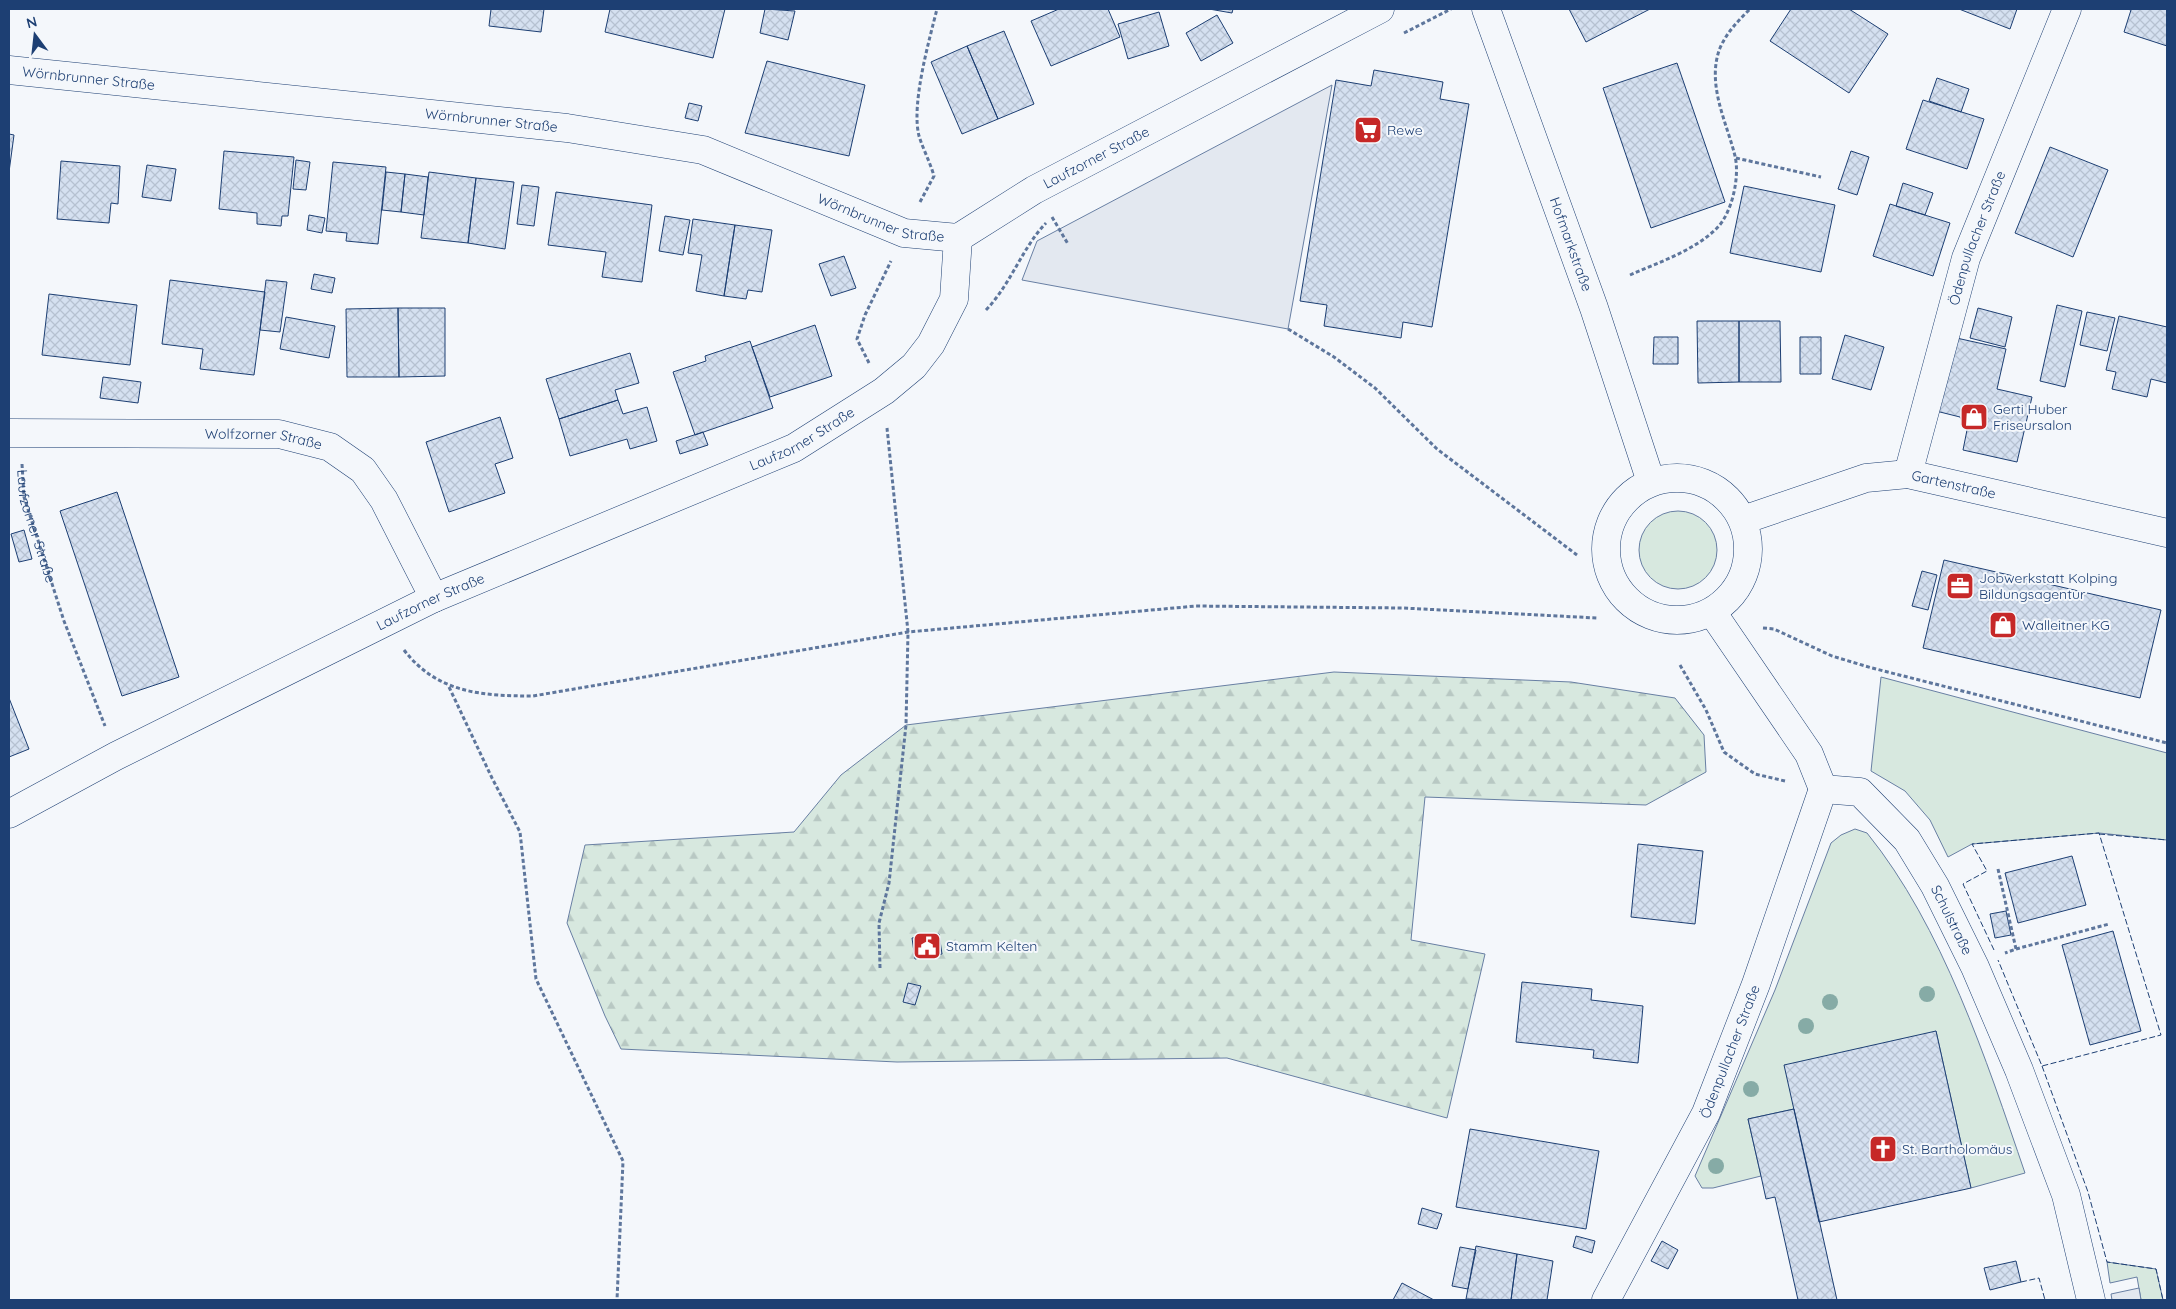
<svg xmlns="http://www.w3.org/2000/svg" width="2176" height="1309" font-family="Quicksand,sans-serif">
<defs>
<pattern id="forest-firs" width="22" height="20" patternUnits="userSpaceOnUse" patternTransform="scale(1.25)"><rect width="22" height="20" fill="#d7e8df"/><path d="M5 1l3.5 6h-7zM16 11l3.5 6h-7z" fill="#b8c8c3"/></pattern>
<pattern id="building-cross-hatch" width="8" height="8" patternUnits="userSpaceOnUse" patternTransform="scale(1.25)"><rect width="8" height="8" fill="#d5e0f0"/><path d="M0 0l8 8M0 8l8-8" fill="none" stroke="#b6c1d1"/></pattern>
</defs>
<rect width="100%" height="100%" fill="#f4f7fb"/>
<path fill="#d7e8df" stroke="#687fa3" d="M1639 550a39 39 0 1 1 78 0a39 39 0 1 1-78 0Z
M 1881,677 L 2167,753 L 2167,840 L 2099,833 L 1972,844 L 1948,857 L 1930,820 L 1905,791 L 1871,771 Z
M 1855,829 L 1867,833 C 1943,927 1986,1059 2025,1173 L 1971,1188 L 1936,1031 L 1794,1109 L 1748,1119 L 1761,1176 L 1713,1188 L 1702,1188 L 1695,1176 L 1698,1169 L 1775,990 L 1831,843 L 1841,835 Z
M 2107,1262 L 2156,1269 L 2163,1300 L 2141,1300 L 2137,1277 L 2110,1283 Z"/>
<path fill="url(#forest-firs)" stroke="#687fa3" d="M 1334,672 L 1571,682 L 1675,698 L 1704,735 L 1706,772 L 1646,805 L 1425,797 L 1411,940 L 1485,954 L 1447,1118 L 1227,1058 L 897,1062 L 621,1049 L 605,1016 L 567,923 L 585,845 L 794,832 L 841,775 L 906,725 Z"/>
<path fill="#e3e8f0" stroke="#687fa3" d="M 1332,85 L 1288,329 L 1022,280 L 1037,241 Z
M 2139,1288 L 2141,1300 L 2112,1300 L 2111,1294 Z"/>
<path fill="url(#building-cross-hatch)" stroke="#1d3f73" d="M 491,9 L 544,9 L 541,32 L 489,26 Z
M 610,9 L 725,9 L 713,58 L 605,32 Z
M 765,9 L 795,11 L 788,40 L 760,33 Z
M 1059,9 L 1108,9 L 1120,37 L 1051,66 L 1031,21 Z
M 1209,9 L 1233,9 L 1232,13 Z
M 1569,9 L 1650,9 L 1586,42 Z
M 1791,9 L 1849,9 L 1888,34 L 1849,93 L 1770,41 Z
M 1959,9 L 2017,9 L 2010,29 Z
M 2127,9 L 2167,9 L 2167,46 L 2124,32 L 2131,10 Z
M 1159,12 L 1169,46 L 1128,59 L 1118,24 Z
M 1217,15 L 1233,43 L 1201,61 L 1186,33 Z
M 1004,31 L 1034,104 L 998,119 L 967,46 Z
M 967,46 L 998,119 L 962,134 L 931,62 Z
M 767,61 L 865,85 L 849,156 L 745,133 Z
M 1677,63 L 1725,202 L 1651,228 L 1603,88 Z
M 1374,70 L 1443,82 L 1440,99 L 1469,104 L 1432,327 L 1403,322 L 1401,338 L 1324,326 L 1327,305 L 1300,301 L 1336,80 L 1371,86 Z
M 1937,78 L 1969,89 L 1961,112 L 1929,101 Z
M 1923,100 L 1984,119 L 1967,169 L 1906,149 Z
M 689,103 L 702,106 L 698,121 L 685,118 Z
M 9,134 L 14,135 L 9,172 Z
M 2050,147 L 2108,170 L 2073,257 L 2015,233 Z
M 224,151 L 294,157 L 288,216 L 282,216 L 281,226 L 257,224 L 257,213 L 219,209 Z
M 1851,151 L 1869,157 L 1857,195 L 1838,189 Z
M 296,160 L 310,162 L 306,190 L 293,189 Z
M 61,161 L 120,166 L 118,204 L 111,203 L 109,223 L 57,219 Z
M 333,162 L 386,167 L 378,244 L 346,241 L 347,233 L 326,231 Z
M 147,165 L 176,169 L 171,201 L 142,197 Z
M 386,172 L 405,174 L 401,212 L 382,210 Z
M 429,172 L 476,178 L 468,243 L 421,238 Z
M 405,174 L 428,177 L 424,215 L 401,212 Z
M 476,178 L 514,182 L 505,249 L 468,243 Z
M 1903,183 L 1933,193 L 1925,215 L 1896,206 Z
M 522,185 L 539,187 L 534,226 L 517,224 Z
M 1744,186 L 1835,205 L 1821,272 L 1730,253 Z
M 556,192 L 652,205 L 642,282 L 602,277 L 606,252 L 548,245 Z
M 1890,204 L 1950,223 L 1933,276 L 1873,256 Z
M 309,215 L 325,218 L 322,233 L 307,230 Z
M 665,216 L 690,220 L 683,255 L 659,251 Z
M 693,219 L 735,225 L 724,296 L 696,291 L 702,255 L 688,253 Z
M 735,225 L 772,230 L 762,292 L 748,290 L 746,299 L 724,296 Z
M 844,256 L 856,288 L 831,296 L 819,264 Z
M 314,274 L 335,278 L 332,293 L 311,289 Z
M 170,280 L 265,292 L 254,375 L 200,369 L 203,349 L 162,344 Z
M 266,280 L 287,282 L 280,332 L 260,330 Z
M 49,294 L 137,305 L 130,365 L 42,355 Z
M 2057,305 L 2082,311 L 2065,387 L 2040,381 Z
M 398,308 L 399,377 L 347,377 L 346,309 Z
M 398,308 L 445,308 L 445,376 L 399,377 Z
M 1978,308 L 2012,317 L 2005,347 L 1970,338 Z
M 2087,312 L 2115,318 L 2107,351 L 2080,345 Z
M 2119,316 L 2167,327 L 2167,383 L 2151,379 L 2147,397 L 2112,389 L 2116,372 L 2106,370 Z
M 286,317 L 335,326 L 329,358 L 280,349 Z
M 1697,321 L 1739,321 L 1739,382 L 1698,383 Z
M 1739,321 L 1780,321 L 1781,382 L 1739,382 Z
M 815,325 L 832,376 L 770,397 L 752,347 Z
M 1845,335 L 1884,347 L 1871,390 L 1832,379 Z
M 1654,337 L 1678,337 L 1678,364 L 1653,364 Z
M 1800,337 L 1821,337 L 1821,374 L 1800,374 Z
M 1952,337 L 2006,349 L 1997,389 L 2032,397 L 2017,462 L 1963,450 L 1967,430 L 1960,417 L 1936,411 Z
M 750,341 L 773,408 L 695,435 L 673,372 L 706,361 L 705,356 Z
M 630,353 L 639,383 L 615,390 L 618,400 L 559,419 L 546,379 Z
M 103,377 L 141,382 L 138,403 L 100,398 Z
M 618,400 L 623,414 L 647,407 L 657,441 L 630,449 L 627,439 L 570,456 L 559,419 Z
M 500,417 L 513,458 L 495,464 L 505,493 L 449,512 L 426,442 Z
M 703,432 L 708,445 L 680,454 L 676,441 Z
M 117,492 L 179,677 L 122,696 L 60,511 Z
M 24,530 L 32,559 L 19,562 L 11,534 Z
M 1944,560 L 2161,610 L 2140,698 L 1923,648 Z
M 1922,571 L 1937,575 L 1928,610 L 1912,606 Z
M 9,698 L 29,749 L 9,757 Z
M 1638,844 L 1703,851 L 1695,924 L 1631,917 Z
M 2072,856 L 2086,905 L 2018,923 L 2005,873 Z
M 2006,911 L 2011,935 L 1995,938 L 1990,914 Z
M 2113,931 L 2141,1031 L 2090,1045 L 2062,945 Z
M 939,934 L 942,954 L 915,959 L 912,938 Z
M 1522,982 L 1592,989 L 1591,1000 L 1643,1006 L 1638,1063 L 1593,1058 L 1594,1050 L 1516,1042 Z
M 908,983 L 921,986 L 915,1005 L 903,1002 Z
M 1936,1031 L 1971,1188 L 1819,1222 L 1784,1065 Z
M 1794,1109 L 1812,1188 L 1837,1300 L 1798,1300 L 1775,1197 L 1766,1199 L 1761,1176 L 1748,1119 Z
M 1470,1129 L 1599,1151 L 1586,1229 L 1456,1207 Z
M 1422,1208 L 1442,1214 L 1437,1229 L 1418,1224 Z
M 1576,1236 L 1595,1241 L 1592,1253 L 1573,1247 Z
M 1662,1241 L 1678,1250 L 1668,1269 L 1651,1261 Z
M 1476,1246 L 1517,1254 L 1511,1300 L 1466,1299 Z
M 1460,1247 L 1476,1250 L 1468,1289 L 1452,1286 Z
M 1517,1254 L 1553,1261 L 1547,1300 L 1511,1300 Z
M 2016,1261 L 2021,1282 L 1990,1290 L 1984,1268 Z
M 1402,1283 L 1434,1300 L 1393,1300 Z"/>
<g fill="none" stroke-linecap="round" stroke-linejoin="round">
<defs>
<g id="minor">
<path id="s2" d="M 1486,9 L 1594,308 L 1651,482"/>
<path id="s3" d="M 9,70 L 567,128 L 703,150 L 904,233 L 958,238"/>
<path id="s4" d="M 958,238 L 1034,190 L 1380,9"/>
<path id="s5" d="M 9,433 L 279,434 L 330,447 L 363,470 L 384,500 L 434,598"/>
<path id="s6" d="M 1908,474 L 1966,258 L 2067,9"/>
<circle cx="1677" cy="549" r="71"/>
<path id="s7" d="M 1743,520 L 1866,478 L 1908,474 L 2167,533"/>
<path d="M 1712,612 L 1809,754 L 1823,789"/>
<path id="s8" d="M 1823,789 L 1860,792 L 1907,840 L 1935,886 L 1975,967 L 2019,1070 L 2066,1195 L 2091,1300"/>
<path id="s9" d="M 9,814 L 116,756 L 434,598 L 794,448 L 884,391 L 914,366 L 931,344 L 954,299 L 958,238"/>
<path id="s10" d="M 1606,1300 L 1706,1113 L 1756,984 L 1823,789"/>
</g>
</defs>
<use href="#minor" stroke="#1d3f73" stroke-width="29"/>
<g stroke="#5e769c" stroke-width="3" stroke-dasharray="4 2.5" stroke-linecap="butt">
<path d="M 1404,33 L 1451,9"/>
<path d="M 1736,158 L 1821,177"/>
<path d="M 920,202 L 934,176 C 930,162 923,149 919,136 C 911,104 929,41 937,9"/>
<path d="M 1052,217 L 1068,244"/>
<path d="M 1630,275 C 1659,262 1694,251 1717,228 C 1732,213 1740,177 1735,156 C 1727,123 1706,84 1720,48 C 1727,32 1738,21 1750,9"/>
<path d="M 986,310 C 1011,284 1022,248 1046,223"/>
<path d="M 1288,329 L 1334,357 L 1375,388 L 1437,449 L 1577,555"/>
<path d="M 869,363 L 857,339 L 865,315 L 891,261"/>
<path id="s1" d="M 22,464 L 24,497 L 64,621 L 105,726"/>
<path d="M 1763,628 L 1774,629 L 1832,656 L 1872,668 L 2167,743"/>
<path d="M 404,650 C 437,693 482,696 533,696 L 908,632 L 1196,606 L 1403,608 L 1597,618"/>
<path d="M 1680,665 L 1706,710 L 1724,752 L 1755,774 L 1785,781"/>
<path d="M 449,687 L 492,778 L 520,832 L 536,979 L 623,1161 L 617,1300"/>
<path d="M 1998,869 L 2016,949 L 2005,953"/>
<path d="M 2016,949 L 2109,924"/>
<path d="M 880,968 L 879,923 L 889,883 L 906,725 L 908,632 L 887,428"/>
</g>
<use href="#minor" stroke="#f4f7fb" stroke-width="28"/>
<path stroke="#1d3f73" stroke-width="1" stroke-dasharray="6 2.5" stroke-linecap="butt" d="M 2099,834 L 2167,840
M 1994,950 L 1963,884 L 1987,871 L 1972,844 L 2099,833 L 2161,1035 L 2042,1066 L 1998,960
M 2042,1066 L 2088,1192 L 2107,1262 L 2156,1269 L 2163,1300
M 2021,1282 L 2039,1278 L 2045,1300"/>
</g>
<g fill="#86aba6">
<circle cx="1927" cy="994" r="8"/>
<circle cx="1830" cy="1002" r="8"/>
<circle cx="1806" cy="1026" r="8"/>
<circle cx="1751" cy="1089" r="8"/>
<circle cx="1716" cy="1166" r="8"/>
</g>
<defs>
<symbol id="supermarket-square" viewBox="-11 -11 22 22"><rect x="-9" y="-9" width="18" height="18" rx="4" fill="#c62828" stroke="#f4f7fb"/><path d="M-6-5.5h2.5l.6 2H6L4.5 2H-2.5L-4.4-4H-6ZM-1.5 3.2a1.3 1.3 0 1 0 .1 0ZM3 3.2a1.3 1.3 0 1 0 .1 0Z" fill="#fff"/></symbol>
<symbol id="shop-square" viewBox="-11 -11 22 22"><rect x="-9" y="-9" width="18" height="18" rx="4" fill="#c62828" stroke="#f4f7fb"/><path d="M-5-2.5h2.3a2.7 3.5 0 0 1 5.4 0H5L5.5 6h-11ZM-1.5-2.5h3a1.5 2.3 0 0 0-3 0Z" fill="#fff"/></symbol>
<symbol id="office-square" viewBox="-11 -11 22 22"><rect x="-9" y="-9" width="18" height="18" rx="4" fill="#c62828" stroke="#f4f7fb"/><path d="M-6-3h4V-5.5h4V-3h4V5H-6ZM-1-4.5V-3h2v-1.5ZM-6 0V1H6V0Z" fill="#fff"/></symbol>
<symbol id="civic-square" viewBox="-11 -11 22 22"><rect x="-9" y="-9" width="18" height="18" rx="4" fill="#c62828" stroke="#f4f7fb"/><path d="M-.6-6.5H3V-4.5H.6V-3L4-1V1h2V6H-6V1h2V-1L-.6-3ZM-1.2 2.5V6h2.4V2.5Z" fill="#fff"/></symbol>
<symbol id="church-square" viewBox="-11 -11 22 22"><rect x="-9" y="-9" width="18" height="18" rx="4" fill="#c62828" stroke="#f4f7fb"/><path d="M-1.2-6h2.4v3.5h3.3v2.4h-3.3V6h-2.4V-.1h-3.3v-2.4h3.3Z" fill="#fff"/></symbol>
</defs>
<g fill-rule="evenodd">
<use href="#supermarket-square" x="1352" y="114" width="32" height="32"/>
<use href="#shop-square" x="1958" y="401" width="32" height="32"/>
<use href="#office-square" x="1944" y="570" width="32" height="32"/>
<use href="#shop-square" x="1987" y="609" width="32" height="32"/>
<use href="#civic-square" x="911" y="930" width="32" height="32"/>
<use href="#church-square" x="1867" y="1133" width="32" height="32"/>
</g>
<g text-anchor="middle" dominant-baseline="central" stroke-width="4" stroke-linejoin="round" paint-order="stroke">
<g font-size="14" fill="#1d3f73" stroke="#f4f7fb">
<text stroke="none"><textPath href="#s3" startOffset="80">Wörnbrunner Straße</textPath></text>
<text stroke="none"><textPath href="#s3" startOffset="485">Wörnbrunner Straße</textPath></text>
<text stroke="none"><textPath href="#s4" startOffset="160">Laufzorner Straße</textPath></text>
<text stroke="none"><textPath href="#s3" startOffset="890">Wörnbrunner Straße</textPath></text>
<text stroke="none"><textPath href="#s6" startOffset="246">Ödenpullacher Straße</textPath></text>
<text stroke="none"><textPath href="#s2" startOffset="250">Hofmarkstraße</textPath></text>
<text stroke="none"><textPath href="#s9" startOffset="878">Laufzorner Straße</textPath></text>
<text stroke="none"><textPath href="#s5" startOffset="255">Wolfzorner Straße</textPath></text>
<text stroke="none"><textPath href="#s7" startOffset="219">Gartenstraße</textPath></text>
<text stroke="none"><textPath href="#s1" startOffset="64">Laufzorner Straße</textPath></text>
<text stroke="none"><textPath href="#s9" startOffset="472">Laufzorner Straße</textPath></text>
<text stroke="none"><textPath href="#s8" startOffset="196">Schulstraße</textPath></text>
<text stroke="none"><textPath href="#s10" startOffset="278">Ödenpullacher Straße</textPath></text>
</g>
<g font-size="14" fill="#1d3f73" stroke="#f4f7fb" text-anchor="start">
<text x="1387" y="130">Rewe</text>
<text x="1993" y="409">Gerti Huber<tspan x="1993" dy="16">Friseursalon</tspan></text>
<text x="1979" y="578">Jobwerkstatt Kolping<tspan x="1979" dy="16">Bildungsagentur</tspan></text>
<text x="2022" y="625">Walleitner KG</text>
<text x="946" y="946">Stamm Kelten</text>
<text x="1902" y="1149">St. Bartholomäus</text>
</g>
</g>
<rect width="2176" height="1309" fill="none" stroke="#1d3f73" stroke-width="20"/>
<g transform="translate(35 35) rotate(345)" stroke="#f4f7fb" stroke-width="4" paint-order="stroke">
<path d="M0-4L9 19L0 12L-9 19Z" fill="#1d3f73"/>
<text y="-8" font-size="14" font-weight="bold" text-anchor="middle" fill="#1d3f73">N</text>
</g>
</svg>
